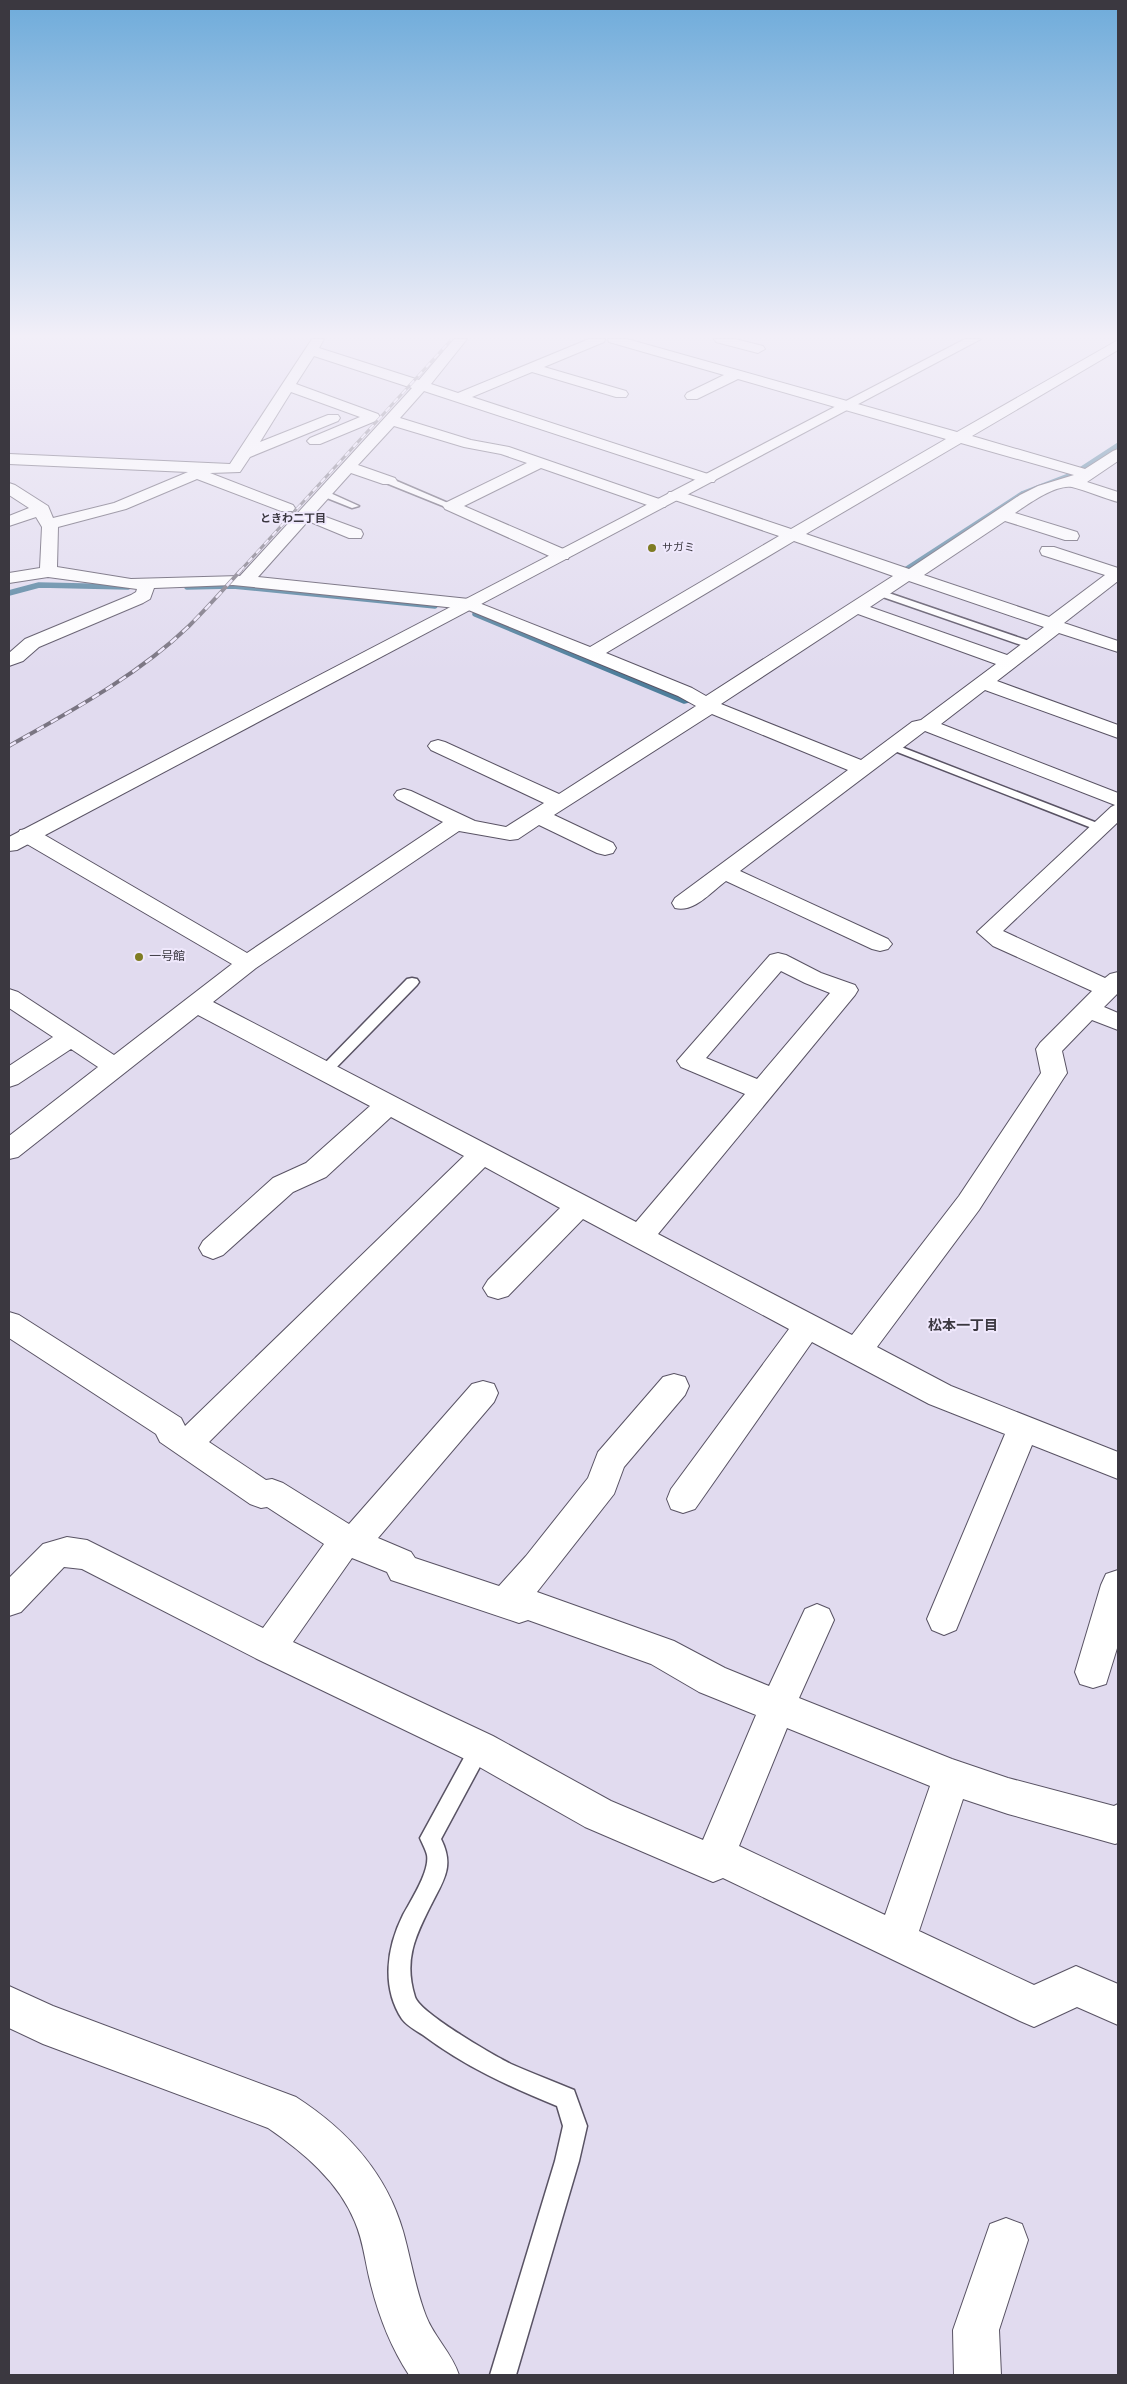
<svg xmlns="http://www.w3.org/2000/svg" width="1127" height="2384" font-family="Overpass,'Noto Sans JP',sans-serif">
<rect width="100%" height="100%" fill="#e1dbef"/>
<path fill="#dad1ed" d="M 9,339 L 311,339 L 231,466 L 9,456 Z"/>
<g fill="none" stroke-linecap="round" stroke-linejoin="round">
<path stroke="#4f7f9c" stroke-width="4.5" d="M 903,571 L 1023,493 L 1075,473 L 1118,445"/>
<path stroke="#4f7f9c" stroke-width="5.5" d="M 899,574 L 905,570
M 187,587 L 233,586 L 435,606
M 9,593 L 39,585 L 128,587
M 475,614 L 684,701 L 696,698"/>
<defs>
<path id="lane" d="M 386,479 L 392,479 L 455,506 L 448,508 L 386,483 Z
M 322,492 L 328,492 L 359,506 L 352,508 L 322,496 Z
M 880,590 L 1035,643 L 1036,645 L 1035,647 L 1027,647 L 877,595 L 875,593 Z
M 891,743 L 1105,826 L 1107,828 L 1101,832 L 1097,830 L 887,748 L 886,746 Z
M 412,978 L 417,979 L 419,982 L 417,985 L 330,1074 L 320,1074 L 318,1071 L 320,1068 L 407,979 Z
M 480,1738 L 487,1741 L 490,1748 L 441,1839 C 454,1865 445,1878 432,1903 C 416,1935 403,1959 415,1997 C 420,2013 493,2055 511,2064 C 531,2073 553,2081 574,2090 L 587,2126 L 579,2161 L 516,2375 L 490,2375 L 555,2161 L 563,2126 L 557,2106 C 508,2086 466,2067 423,2035 C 417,2031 407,2026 402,2019 C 381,1987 387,1947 403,1915 C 411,1900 430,1871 427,1855 C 426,1850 422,1843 420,1838 L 473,1741 Z"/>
<path id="street" d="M 312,339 L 324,339 L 319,348 L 419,380 L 454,339 L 467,339 L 431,384 L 458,393 L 589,339 L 605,339 L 604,342 L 544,367 L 626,391 L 628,394 L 626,397 L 616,397 L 532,372 L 472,397 L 714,476 L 716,479 L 714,482 L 702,482 L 424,391 L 400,418 L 471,440 L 509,447 L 665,501 L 667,504 L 665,507 L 653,507 L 541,468 L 464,506 L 568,551 L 570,555 L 568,559 L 556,559 L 445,509 L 443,506 L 445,503 L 527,463 L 501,454 L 464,447 L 394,426 L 358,465 L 395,478 L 397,481 L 395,484 L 383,484 L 351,473 L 315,513 L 361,530 L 363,534 L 361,538 L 349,538 L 308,521 L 258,577 L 469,599 L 590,647 L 779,536 L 669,498 L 667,495 L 669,492 L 681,492 L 791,529 L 946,439 L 738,379 L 697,399 L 687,399 L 685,396 L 687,393 L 724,375 L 609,342 L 608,339 L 627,339 L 957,432 L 1118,340 L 1118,350 L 972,436 L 1085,469 L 1113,451 L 1118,449 L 1118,461 L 1087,482 L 1118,492 L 1118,502 C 1103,498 1088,491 1072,487 C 1056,484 1028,504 1015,513 L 1077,532 L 1079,536 L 1077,540 L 1065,540 L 1005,521 L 924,575 L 1049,617 L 1105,575 L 1042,555 L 1040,551 L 1042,547 L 1054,547 L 1118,568 L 1118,581 L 1064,623 L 1118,641 L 1118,652 L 1059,633 L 997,681 L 1118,725 L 1118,738 L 985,690 L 941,724 L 1118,793 L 1118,822 L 1003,931 L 1105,978 L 1110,974 L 1118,972 L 1118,993 L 1104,1007 L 1118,1013 L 1118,1030 L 1092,1020 L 1062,1051 L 1067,1073 L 1063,1079 L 979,1210 L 877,1347 L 951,1386 L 1118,1452 L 1118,1479 L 1032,1445 L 956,1630 L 944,1635 L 932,1630 L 927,1619 L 1005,1434 L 929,1404 L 812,1342 L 695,1509 L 683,1513 L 671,1509 L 667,1499 L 671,1489 L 789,1329 L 583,1219 L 508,1296 L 498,1299 L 488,1296 L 483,1288 L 488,1280 L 560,1208 L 485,1167 L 209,1442 L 266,1480 L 272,1479 L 283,1483 L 349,1524 L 472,1384 L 483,1381 L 494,1384 L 498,1393 L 494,1402 L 378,1538 L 411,1552 L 415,1558 L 499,1586 L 526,1556 L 588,1478 L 598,1452 L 663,1377 L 674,1374 L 685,1377 L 689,1386 L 685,1395 L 624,1467 L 614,1494 L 537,1592 L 674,1641 L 725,1668 L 769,1686 L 805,1609 L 817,1604 L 829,1609 L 834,1620 L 799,1698 L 952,1759 L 1008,1778 L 1114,1806 L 1118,1804 L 1118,1843 L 1115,1844 L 1008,1814 L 963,1799 L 919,1931 L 1034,1985 L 1076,1966 L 1118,1984 L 1118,2025 L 1077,2007 L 1034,2027 L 1020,2021 L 723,1878 L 713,1882 L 585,1827 L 467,1760 L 257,1659 L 82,1569 L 64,1567 L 21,1612 L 9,1616 L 9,1578 L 43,1544 L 67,1537 L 87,1540 L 263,1628 L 324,1544 L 267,1507 L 261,1508 L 250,1504 L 160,1442 L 156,1434 L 9,1338 L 9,1312 L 19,1315 L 181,1418 L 185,1426 L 464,1156 L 391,1117 L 326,1177 L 293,1192 L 223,1255 L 213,1259 L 203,1255 L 199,1248 L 203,1241 L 273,1178 L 306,1163 L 370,1106 L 198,1015 L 18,1157 L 9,1159 L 9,1136 L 98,1067 L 71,1049 L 18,1084 L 9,1087 L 9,1066 L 53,1037 L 9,1008 L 9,989 L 18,992 L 114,1055 L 232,964 L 20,840 L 17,835 L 20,830 L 28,829 L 36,830 L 247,953 L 443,822 L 397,799 L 394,795 L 397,791 L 404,789 L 411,791 L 475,821 L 506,827 L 544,803 L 431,750 L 428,746 L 431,742 L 438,740 L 445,742 L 559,794 L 696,706 L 678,696 L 466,609 L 233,585 L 154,588 L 150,599 L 143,603 L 39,647 L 23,661 L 9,666 L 9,653 L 25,639 L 131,595 L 136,592 L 137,589 L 48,577 L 9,583 L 9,573 L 40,568 L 42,527 L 36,517 L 9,526 L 9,516 L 29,508 L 9,495 L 9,483 L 15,485 L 48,506 L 53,518 L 114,503 L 188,472 L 9,464 L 9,454 L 230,464 ZM 314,356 L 412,388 L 240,576 L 131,579 L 57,567 L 58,527 L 126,509 L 197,479 L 281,511 L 293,511 L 295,508 L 293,505 L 210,473 L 240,472 L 250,457 L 338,421 L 340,418 L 338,415 L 328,415 L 260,442 L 291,392 L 360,417 L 310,438 L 307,441 L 310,444 L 320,444 L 378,420 L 380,417 L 378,414 L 296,384 ZM 961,443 L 1074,475 L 1038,486 L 1020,495 L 909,569 L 806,534 ZM 794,541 L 893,576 L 706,696 L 692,688 L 606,653 ZM 909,581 L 1044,627 L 1007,655 L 870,607 ZM 858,614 L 996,664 L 921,720 L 912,722 L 861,760 L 721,704 ZM 712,714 L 848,770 L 675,898 L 672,903 L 675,908 C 694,913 711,892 726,881 L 872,949 L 880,951 L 888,949 L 892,944 L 888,939 L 740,871 L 925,731 L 1115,805 L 1111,807 L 977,932 L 993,946 L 1092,991 L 1040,1043 L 1036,1049 L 1041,1073 L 959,1196 L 852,1335 L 658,1234 L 855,995 L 858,990 L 855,985 L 821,973 L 786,955 L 778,953 L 770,955 L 677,1061 L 681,1067 L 745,1094 L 636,1222 L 213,1002 L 256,968 L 459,831 L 510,840 L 518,839 L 539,825 L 597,853 L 605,855 L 613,853 L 616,848 L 613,843 L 554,815 ZM 781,971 L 805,983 L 830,993 L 757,1079 L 706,1058 ZM 352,1558 L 387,1572 L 391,1580 L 403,1584 L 519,1623 L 528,1620 L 651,1664 L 699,1692 L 756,1715 L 703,1840 L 611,1801 L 493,1736 L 293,1642 ZM 787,1728 L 930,1786 L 885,1915 L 739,1846 Z
M 714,339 L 735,339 L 763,346 L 765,349 L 758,353 L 716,342 Z
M 1118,1570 L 1118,1645 L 1106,1684 L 1093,1688 L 1080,1684 L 1075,1672 L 1101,1585 L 1106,1574 Z
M 9,1986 L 53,2006 L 296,2097 C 347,2130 386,2172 403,2231 C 411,2259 415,2288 426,2316 C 434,2337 452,2353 459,2375 L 409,2375 C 390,2346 378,2314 370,2281 C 365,2261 363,2240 355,2222 C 339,2182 303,2152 268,2128 L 43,2044 L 9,2028 Z
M 1006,2218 L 1022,2224 L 1028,2240 L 999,2330 L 1001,2375 L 954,2375 L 953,2330 L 990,2224 Z"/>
<path id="secondary" d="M 965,339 L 981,339 L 17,850 L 9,851 L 9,837 Z"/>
</defs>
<use href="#lane" stroke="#595364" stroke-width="3"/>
<use href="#street" stroke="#595364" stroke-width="2"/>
<use href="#secondary" stroke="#595364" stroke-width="2"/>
<use href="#lane" fill="#fff" fill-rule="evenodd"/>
<use href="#street" fill="#fff" fill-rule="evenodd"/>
<use href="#secondary" fill="#fff" fill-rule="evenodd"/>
<defs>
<path id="rail-far1" d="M 240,571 L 452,339"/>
<path id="rail" d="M 9,746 C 71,711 137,676 189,626 C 207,608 224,589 241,570"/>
</defs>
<use href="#rail-far1" stroke="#7a7582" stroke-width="3"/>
<use href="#rail" stroke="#7a7582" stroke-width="4"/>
<use href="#rail-far1" stroke="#efe8fc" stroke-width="2" stroke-dasharray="6" stroke-linecap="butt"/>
<use href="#rail" stroke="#efe8fc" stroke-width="2.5" stroke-dasharray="8" stroke-linecap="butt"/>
</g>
<linearGradient id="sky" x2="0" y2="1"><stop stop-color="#6eabda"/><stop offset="0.5" stop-color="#f2eff8"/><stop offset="1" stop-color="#f2eff8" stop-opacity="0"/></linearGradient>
<rect width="1127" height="672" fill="url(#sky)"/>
<g fill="#7f7c23" stroke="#efe8fc" stroke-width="2">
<circle cx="652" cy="548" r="5"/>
<circle cx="139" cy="957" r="5"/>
</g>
<g text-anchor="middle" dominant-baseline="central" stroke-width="4" stroke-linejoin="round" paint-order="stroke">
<g font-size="11" font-weight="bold" fill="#3b3840" stroke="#efe8fc">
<text x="293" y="519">ときわ二丁目</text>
</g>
<g font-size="11" fill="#3b3840" stroke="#efe8fc" text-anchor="start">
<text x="662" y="548">サガミ</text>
</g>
<g font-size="12" fill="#3b3840" stroke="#efe8fc" text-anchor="start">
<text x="149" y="957">一号館</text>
</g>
<g font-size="14" font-weight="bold" fill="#3b3840" stroke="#efe8fc">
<text x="963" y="1326">松本一丁目</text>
</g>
</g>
<rect width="1127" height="2384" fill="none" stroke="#3b3840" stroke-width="20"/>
</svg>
